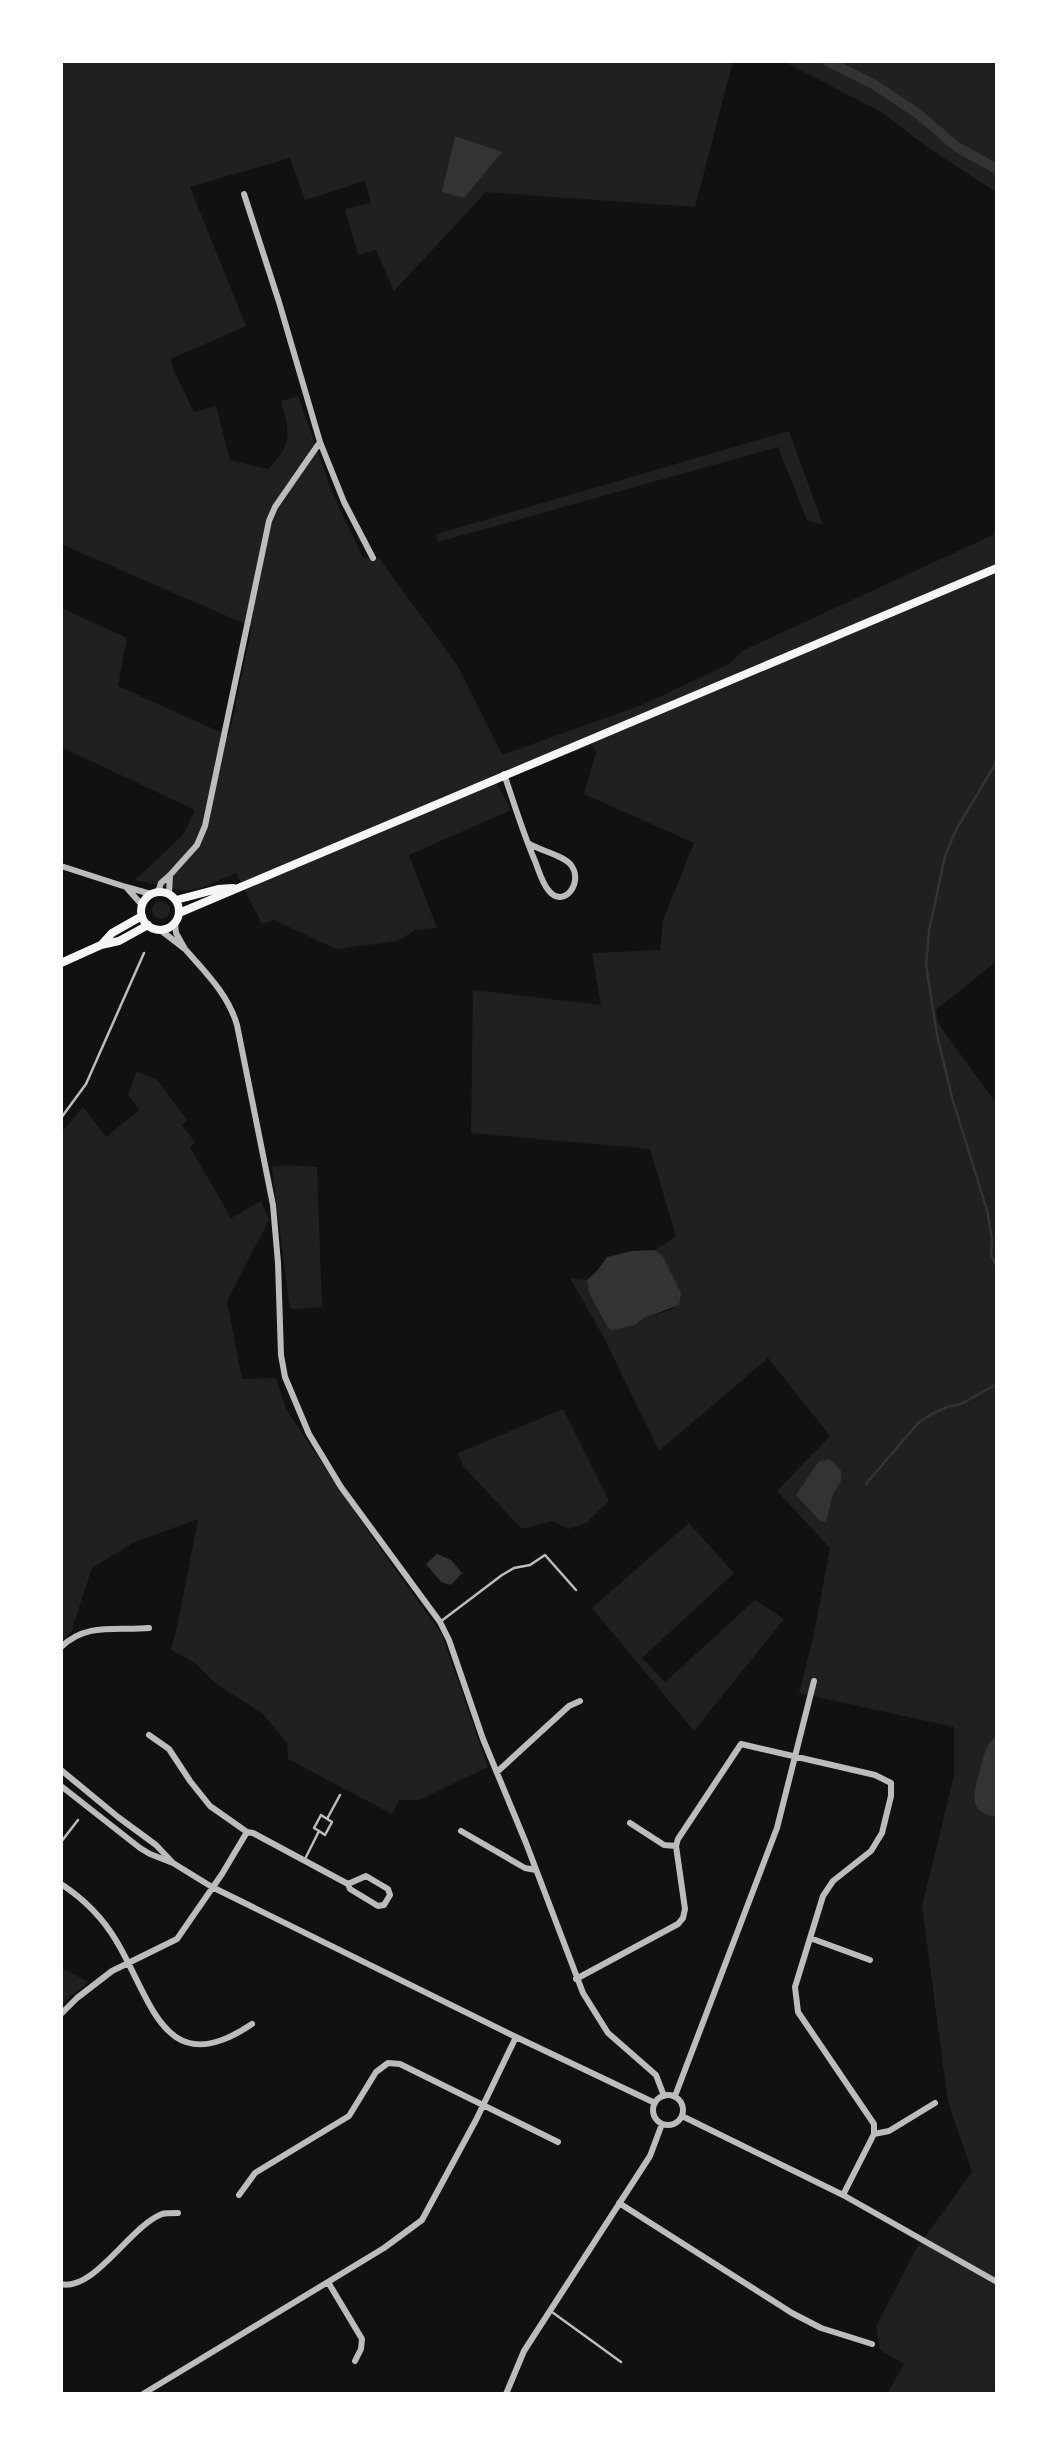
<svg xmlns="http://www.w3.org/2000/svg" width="1058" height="2455" font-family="'Fira Sans',sans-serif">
<rect width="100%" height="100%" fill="#111"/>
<path fill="#202020" d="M 61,61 L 733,61 L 695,207 L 485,192 L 476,203 L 394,291 L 376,250 L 358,255 L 345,209 L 371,203 L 365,181 L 305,200 L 290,158 L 190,187 L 246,326 L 171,359 L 173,369 L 194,412 L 216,406 L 230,460 L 268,469 C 293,444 290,433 281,401 L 298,396 L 332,492 L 363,558 L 379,558 L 457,665 L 502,755 L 642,705 L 729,664 L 744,650 L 997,533 L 997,961 L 936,1010 L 938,1023 L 997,1105 L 997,2384 L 992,2394 L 887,2394 L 904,2364 L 880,2350 L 876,2327 L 916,2249 L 972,2172 L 948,2102 L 922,1906 L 954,1776 L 954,1727 L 799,1693 L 813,1638 L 830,1548 L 777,1491 L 830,1436 L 768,1358 L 659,1451 L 603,1336 L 570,1278 L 587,1280 C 591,1308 613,1313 635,1325 L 644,1318 L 673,1309 L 662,1255 L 655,1250 L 676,1236 L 650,1149 L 471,1133 L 473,990 L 601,1005 L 592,953 L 660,950 L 663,920 L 694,843 L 584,794 L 596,752 L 592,745 L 496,782 L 511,810 L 409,855 L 437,928 L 415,930 L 398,941 L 336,949 L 274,920 L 262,924 L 236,873 L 204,887 L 185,891 L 135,880 L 183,835 L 195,810 L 61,747 L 61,608 L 127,638 L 118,686 L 229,736 L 252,627 L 61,544 Z
M 783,61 L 997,61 L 997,193 L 927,147 L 881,112 Z
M 789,431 L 823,525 L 807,520 L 778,447 L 438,542 L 436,534 Z
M152 910a9 9 0 1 1 18 0a9 9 0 1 1-18 0Z
M 137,1071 L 157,1080 L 187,1120 L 182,1125 L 195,1142 L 190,1147 L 231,1218 L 261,1201 L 269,1220 L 227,1301 L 242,1379 L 276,1378 L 286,1409 L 364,1526 L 442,1635 L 488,1767 L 419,1800 L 399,1800 L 392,1814 L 288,1759 L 287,1743 L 262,1713 L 216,1684 L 195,1663 L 171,1650 L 177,1627 L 198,1519 L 135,1542 L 92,1568 L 71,1632 L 61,1642 L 61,1133 L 83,1107 L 106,1137 L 139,1110 L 128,1094 Z
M 289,1165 L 317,1167 L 322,1307 L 291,1309 L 289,1302 L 272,1167 Z
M 563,1409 L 609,1501 L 586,1523 L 569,1529 L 552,1521 L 522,1529 L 463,1466 L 458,1453 Z
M 689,1523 L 734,1573 L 642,1658 L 665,1682 L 755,1600 L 784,1619 L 694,1731 L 592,1608 Z
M 61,1968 L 89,1982 L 61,2004 Z"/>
<path fill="#333" d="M 455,136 L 502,152 L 464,198 L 442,192 Z
M 655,1250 L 662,1255 L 681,1293 L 679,1305 L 644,1318 L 635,1325 L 612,1330 L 608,1328 L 589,1293 L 587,1280 L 597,1271 L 607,1257 L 631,1251 Z
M 830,1459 L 841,1471 L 841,1481 L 833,1494 L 826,1521 L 821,1522 L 796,1495 L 818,1462 Z
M 437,1554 L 451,1560 L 462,1573 L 451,1585 L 441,1582 L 426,1564 Z
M 997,1736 L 997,1817 C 966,1813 974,1792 980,1770 C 984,1758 985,1743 997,1736 Z"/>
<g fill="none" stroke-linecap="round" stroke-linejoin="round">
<path stroke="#333" stroke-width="2.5" d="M 997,761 L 956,830 L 945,856 L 929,931 L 926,965 L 937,1035 L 953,1101 L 987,1210 L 992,1240 L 991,1255 L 997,1267
M 866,1484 L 918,1423 L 932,1414 L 947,1407 L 961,1404 L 997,1384"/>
<path stroke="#333" stroke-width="10" d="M 827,61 L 875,85 L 917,113 L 957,147 L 997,169"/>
<path stroke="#bcbcbc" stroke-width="2.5" d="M 61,1118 L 86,1084 L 144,953
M 440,1622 L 502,1575 L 514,1568 L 530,1565 L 545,1555 L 576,1590
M 327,1819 L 340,1795
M 61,1842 L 78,1820
M 304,1861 L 319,1831 L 325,1835 L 332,1822 L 321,1815 L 314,1828 L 319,1831
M 552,2312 L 621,2362"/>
<path stroke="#bcbcbc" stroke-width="6" d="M 320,442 L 344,502 L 373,558
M 504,774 C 514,803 523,833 535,861 C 539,871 542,883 549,891 C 564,909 584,882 571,865 C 563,855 540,851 528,843
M 61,866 L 126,887
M 170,875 L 197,845 L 205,826 L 269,521 L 275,507 L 320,442 L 279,302 L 244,194
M 158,892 L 161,883 L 170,875 L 169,894
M 142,905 L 126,887 L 151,894
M 159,929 L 185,949 L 176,933 L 175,923
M 185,949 C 206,973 228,994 237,1025 L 273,1205 L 278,1263 L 281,1355 L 285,1377 L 309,1434 L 341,1487 L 440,1622 L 449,1640 L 483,1739 L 526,1843 L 583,1993 L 608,2033 L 656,2075 L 664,2096
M 61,1647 C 87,1622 117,1631 149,1628
M 149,1735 L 169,1749 L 190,1781 L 210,1806 L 247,1832 L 253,1833 L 348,1884 L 350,1889 L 378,1906 L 384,1905 L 390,1895 L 388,1889 L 366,1876 L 348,1884
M 61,1770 L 118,1817 L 156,1845 L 173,1863 L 212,1887 L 516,2037 L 655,2103
M 497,1772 L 569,1706 L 580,1701
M 61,1786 L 140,1848 L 150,1854 L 173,1863
M 630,1823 L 664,1845 L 676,1846
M 461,1831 L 525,1868 L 536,1870
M 61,1884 C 84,1899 103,1918 117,1942 C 152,2001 165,2083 252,2024
M 810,1938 L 870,1960
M 576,1979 L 678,1924 L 683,1918 L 685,1909 L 676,1846 L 678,1839 L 741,1744 L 875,1775 L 891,1783 L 891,1796 L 882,1833 L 871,1851 L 833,1881 L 823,1896 L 795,1987 L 798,2012 L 874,2124 L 874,2134 L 843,2195
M 61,2014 L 77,1998 L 112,1971 L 177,1939 L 222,1874 L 247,1832
M653 2110a15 15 0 1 1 30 0a15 15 0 1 1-30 0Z
M 675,2096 L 777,1828 L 814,1681
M 682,2116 L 843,2195 L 997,2282
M 874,2134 L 889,2131 L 935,2103
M 239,2195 L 255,2173 L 349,2116 L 376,2072 L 388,2063 L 400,2064 L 558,2142
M 619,2203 L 792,2313 L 821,2328 L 872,2344
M 328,2282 L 362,2339 L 361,2349 L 355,2361
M 61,2284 C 94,2292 130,2226 162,2214 C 166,2213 173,2213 178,2213
M 143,2394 L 384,2248 L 422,2220 L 476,2120 L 516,2037
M 506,2394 L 524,2351 L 650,2156 L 662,2124"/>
<path stroke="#f5f5f5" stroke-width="8" d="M141 911a19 19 0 1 1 38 0a19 19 0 1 1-38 0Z
M 176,900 L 218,889 L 233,888
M 179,913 L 997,568
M 101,945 L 112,933 L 142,916
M 61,963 L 101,945 L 119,941 L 148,925"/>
</g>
<rect width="1058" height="2455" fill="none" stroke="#ffffff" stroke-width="126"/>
</svg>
